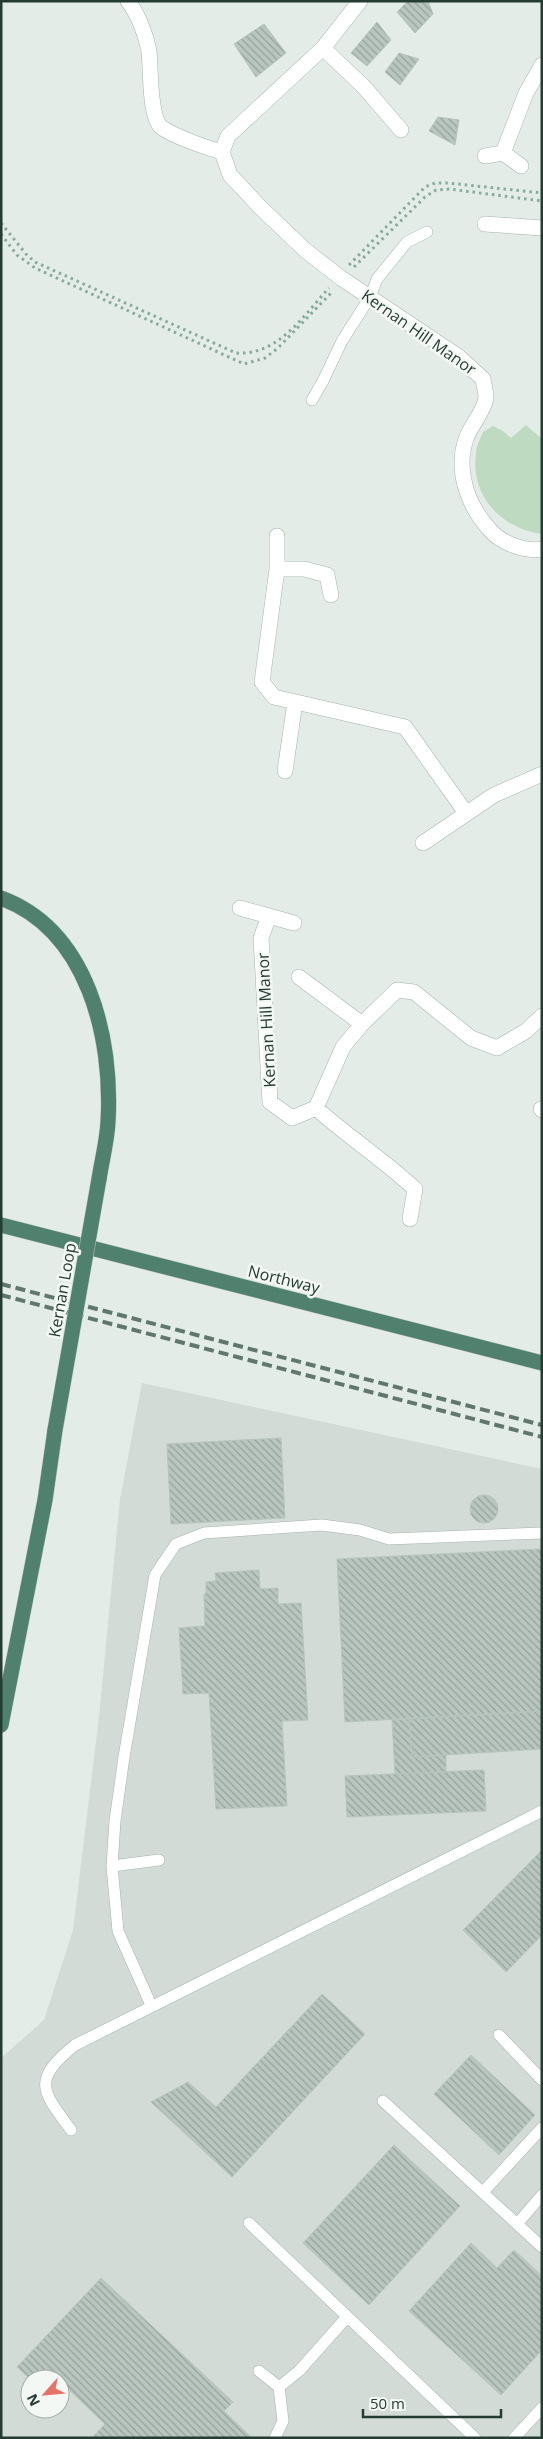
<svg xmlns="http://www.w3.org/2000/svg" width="543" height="2439" font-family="'Open Sans',sans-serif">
<defs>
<pattern id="building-back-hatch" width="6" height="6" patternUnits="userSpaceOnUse" patternTransform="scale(1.25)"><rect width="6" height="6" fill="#b9c6bf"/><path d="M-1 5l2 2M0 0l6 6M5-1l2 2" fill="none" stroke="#96a29c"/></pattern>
</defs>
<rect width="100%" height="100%" fill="#e3ece7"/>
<path fill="#d2dbd5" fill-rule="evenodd" d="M 142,1383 L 542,1469 L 542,2438 L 1,2438 L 1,2058 L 44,2020 L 73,1930 L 99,1717 L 120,1499 ZM 30,2379 L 60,2379 L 60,2409 L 30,2409 Z"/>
<path fill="#bedbc1" d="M 526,425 L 542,439 L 542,534 C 502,529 470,496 476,454 C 476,447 480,439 483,432 L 493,426 L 503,431 L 511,438 Z"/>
<path fill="url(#building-back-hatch)" stroke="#b6c5bd" d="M 408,1 L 428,1 L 433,14 L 415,33 L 397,12 Z
M 377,22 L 391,40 L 367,66 L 351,53 Z
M 264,24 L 286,53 L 256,77 L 234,44 Z
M 399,53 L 419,59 L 400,85 L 385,72 Z
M 438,117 L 459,120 L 455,145 L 429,131 Z
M 281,1438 L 285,1518 L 171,1524 L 167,1444 Z
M470 1509a14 14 0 1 1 28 0a14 14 0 1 1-28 0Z
M 542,1549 L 542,1711 L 345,1722 L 337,1559 Z
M 259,1570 L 260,1589 L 278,1588 L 278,1604 L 301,1603 L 308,1720 L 282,1721 L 287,1806 L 216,1809 L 209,1693 L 183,1694 L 179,1628 L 205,1626 L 204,1594 L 206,1594 L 206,1582 L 216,1581 L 215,1573 Z
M 542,1711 L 542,1749 L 412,1757 L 409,1719 Z
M 409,1719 L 412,1757 L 446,1755 L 446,1772 L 395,1774 L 392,1720 Z
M 484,1770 L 486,1811 L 347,1817 L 345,1776 Z
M 542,1850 L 542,1935 L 506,1972 L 463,1930 Z
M 322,1994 L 365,2034 L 232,2177 L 151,2102 L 188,2082 L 216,2107 Z
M 471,2055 L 535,2115 L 499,2155 L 434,2094 Z
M 394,2145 L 460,2206 L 369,2305 L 303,2243 Z
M 471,2243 L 497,2268 L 514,2250 L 542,2276 L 542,2350 L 501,2395 L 409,2311 Z
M 101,2278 L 233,2402 L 224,2411 L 252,2438 L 92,2438 L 105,2424 L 63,2384 L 60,2386 L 60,2379 L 30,2379 L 17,2367 Z"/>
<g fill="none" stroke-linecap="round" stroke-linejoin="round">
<defs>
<path id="service" d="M 312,400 L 323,381 L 342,341 L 370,297 L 377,279 L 407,242 L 427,232
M 112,1866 L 159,1860
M 151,2005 L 118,1931 L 112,1866 L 115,1821 L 124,1757 L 155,1575 L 176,1544 L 204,1533 L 322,1525 L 360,1530 L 389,1539 L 542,1533
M 499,2035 L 542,2080
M 383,2101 L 542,2247
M 71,2130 C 41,2090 32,2080 75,2045 L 542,1811
M 483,2192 L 542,2128
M 249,2223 L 475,2438
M 517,2224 L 542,2195
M 259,2371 L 279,2387 L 299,2371 L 347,2317
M 275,2438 L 283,2421 L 279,2387
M 514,2438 L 542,2408"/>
<path id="minor" d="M 128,1 C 138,14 146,35 149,51 C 151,68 149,116 161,127 C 173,136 207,148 222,152
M 360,1 L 323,48 L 228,136 L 222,152 L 230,175 L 261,208 L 305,250 L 341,278 L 459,357 L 483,379 C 484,385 486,392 486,398 C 484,412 470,426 466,439 C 455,471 468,506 490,530 C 501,543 525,552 542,549
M 323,48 L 364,87 L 401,130
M 503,153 L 526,93 L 542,65
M 485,156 L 503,153 L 521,166
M 485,224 L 542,228
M 277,536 L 277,569 L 262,682 L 274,697 L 405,727 L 466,813
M 277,569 L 304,569 L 327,575 L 331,595
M 285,771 L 295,702
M 423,843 L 494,795 L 542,774
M 240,908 L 294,923
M 269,916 L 261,938 L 270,1102 L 292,1118 L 316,1108 L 343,1047 L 362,1024 L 397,990 L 414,992 L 471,1038 L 497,1048 L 526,1031 L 542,1016
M 299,977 L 362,1024
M 316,1108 C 348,1137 384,1160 415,1189 L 410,1219
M 541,1109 L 542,1110"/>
<path id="trunk" d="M 1,898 C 88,930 113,1038 108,1122 C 107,1141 102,1160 99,1179
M 1,1225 L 542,1363
M 1,1725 L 45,1500 L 55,1430"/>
</defs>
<use href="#service" stroke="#a6b4ad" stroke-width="12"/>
<use href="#minor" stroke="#a6b4ad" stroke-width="16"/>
<use href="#trunk" stroke="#c2c8c6" stroke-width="16"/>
<path stroke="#87ac9b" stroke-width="3" stroke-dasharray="2.5 4" stroke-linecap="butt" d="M 1,223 L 26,254 L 35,262 L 236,353 C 278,356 303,316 329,288
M 1,234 L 17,255 L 35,268 L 244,364 L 265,358 L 278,348 L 332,292
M 349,265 L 425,187 L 435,183 L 448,183 L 542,193
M 354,267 L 425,197 L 436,190 L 449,189 L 542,201"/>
<use href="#service" stroke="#fff" stroke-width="11"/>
<use href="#minor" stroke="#fff" stroke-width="15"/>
<use href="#trunk" stroke="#50816e" stroke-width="15"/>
<path stroke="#5f776d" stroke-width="4" stroke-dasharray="10 5" stroke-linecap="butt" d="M 1,1284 L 542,1425
M 1,1295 L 542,1437"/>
<defs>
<path id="trunk-bridge" d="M 55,1430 L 99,1179"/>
</defs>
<use href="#trunk-bridge" stroke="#c2c8c6" stroke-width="16" stroke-linecap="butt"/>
<use href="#trunk-bridge" stroke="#50816e" stroke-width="15"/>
</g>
<g text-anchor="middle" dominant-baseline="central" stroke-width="5" stroke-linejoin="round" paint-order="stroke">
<g font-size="16" fill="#253c32" stroke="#f4f8f5">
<text transform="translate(419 332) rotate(35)">Kernan Hill Manor</text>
<text transform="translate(266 1020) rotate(-93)">Kernan Hill Manor</text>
<text transform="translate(284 1279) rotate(14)">Northway</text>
<text transform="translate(62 1290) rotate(-80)">Kernan Loop</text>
</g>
</g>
<rect width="543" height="2439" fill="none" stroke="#253c32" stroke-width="5"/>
<g transform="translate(45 2394) rotate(243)"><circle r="24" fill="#f4f8f5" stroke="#a1ada7"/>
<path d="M0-4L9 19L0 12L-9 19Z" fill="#e57368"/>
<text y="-8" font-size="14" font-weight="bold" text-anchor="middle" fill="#253c32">N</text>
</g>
<path d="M363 2409v8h138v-8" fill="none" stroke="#253c32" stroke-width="2.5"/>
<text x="370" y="2409" font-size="15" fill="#253c32" stroke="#f4f8f5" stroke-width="4" paint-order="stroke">50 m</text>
</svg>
